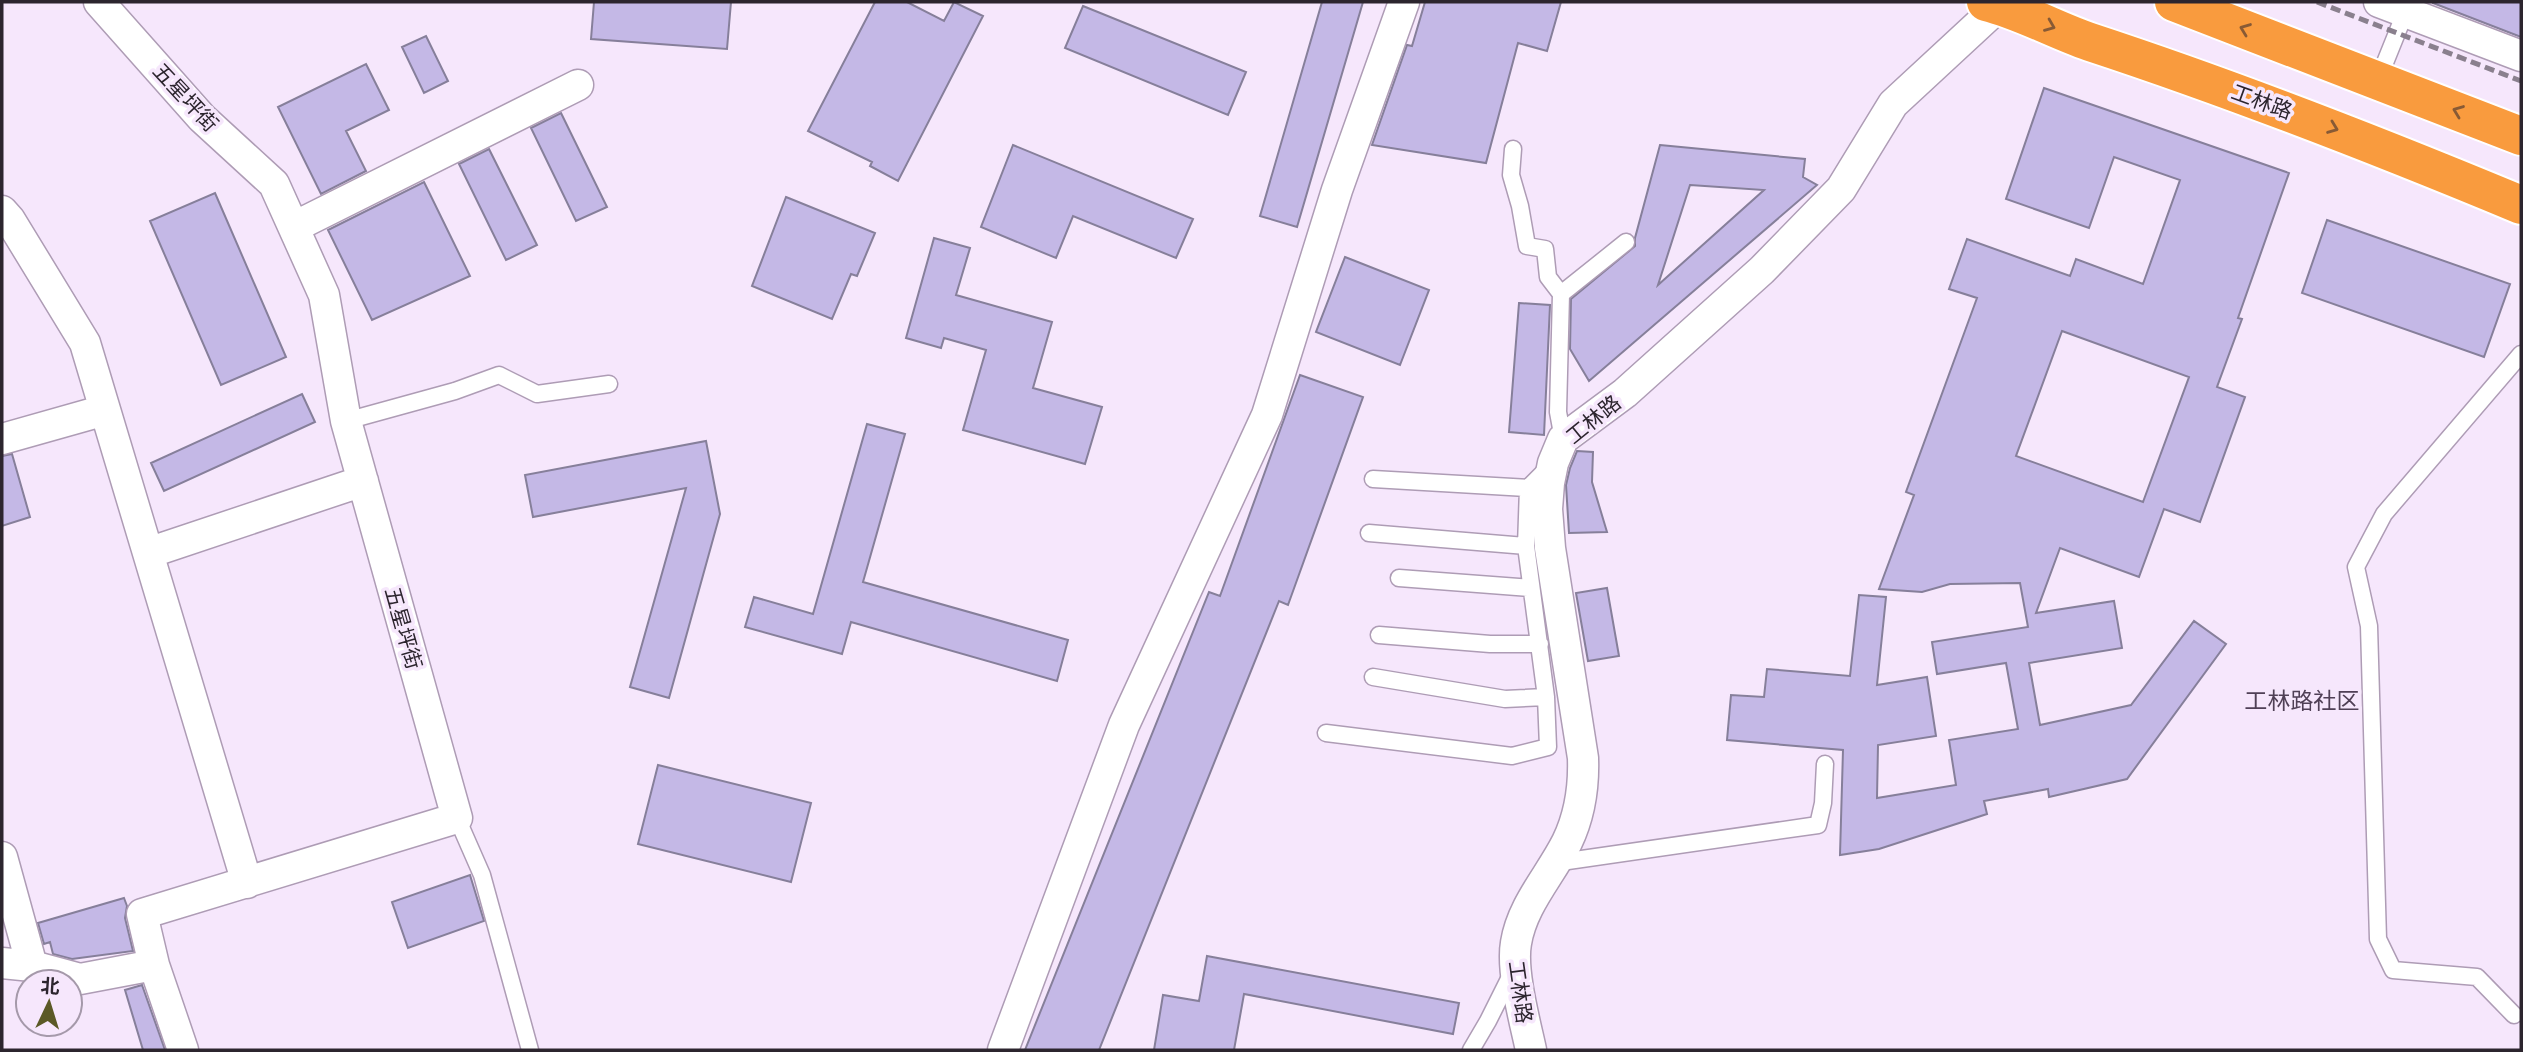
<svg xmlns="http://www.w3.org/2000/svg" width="2523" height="1052" font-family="'IBM Plex Sans','Noto Sans SC',sans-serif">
<rect width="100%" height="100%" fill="#f6e7fc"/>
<path fill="#c4b8e6" stroke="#867f9a" stroke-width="2" fill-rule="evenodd" d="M 594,2 L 731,2 L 727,49 L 591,39 Z
M 875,2 L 907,2 L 944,21 L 954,2 L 983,16 L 898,181 L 870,166 L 872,162 L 808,131 Z
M 1322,2 L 1363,2 L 1297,227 L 1260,216 Z
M 1425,2 L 1561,2 L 1547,51 L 1518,43 L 1486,163 L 1372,145 L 1407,45 L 1412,46 Z
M 2433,2 L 2521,2 L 2521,37 L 2433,3 Z
M 1083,6 L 1246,72 L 1228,115 L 1065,48 Z
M 426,36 L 448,81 L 424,93 L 402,47 Z
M 366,64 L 389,110 L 346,131 L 366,171 L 321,194 L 278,107 Z
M 2044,88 L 2289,173 L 2238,318 L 2242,319 L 2217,387 L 2245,397 L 2200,522 L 2164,509 L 2139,577 L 2060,548 L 2036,613 L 2114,601 L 2122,648 L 2029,663 L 2040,725 L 2131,705 L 2194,621 L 2226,644 L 2127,779 L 2049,797 L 2048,789 L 1984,801 L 1987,814 L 1879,849 L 1840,855 L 1843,750 L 1727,740 L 1731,695 L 1764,697 L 1767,669 L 1850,676 L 1859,595 L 1886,597 L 1877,685 L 1927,677 L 1936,736 L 1878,745 L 1877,798 L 1956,785 L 1949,740 L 2018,729 L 2006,663 L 1937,674 L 1932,642 L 2028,627 L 2020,583 L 1950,584 L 1922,592 L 1879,589 L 1914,495 L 1906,492 L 1977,298 L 1949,289 L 1967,239 L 2070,276 L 2076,259 L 2143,284 L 2180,180 L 2114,157 L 2089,228 L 2006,199 ZM 2062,331 L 2189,377 L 2143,502 L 2016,456 Z
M 561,113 L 607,207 L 576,221 L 531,128 Z
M 1013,145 L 1193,219 L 1176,258 L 1073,216 L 1056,258 L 981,227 Z
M 1660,145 L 1805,159 L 1803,177 L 1817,185 L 1589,381 L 1570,349 L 1571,299 L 1635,246 L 1635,238 ZM 1690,185 L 1764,190 L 1658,285 Z
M 489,149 L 537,245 L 506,260 L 459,164 Z
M 424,182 L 470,276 L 372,320 L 328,230 Z
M 215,193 L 286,357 L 221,385 L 150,221 Z
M 786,197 L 875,233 L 857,276 L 851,274 L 832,319 L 752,286 Z
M 2327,220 L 2510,284 L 2484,357 L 2302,293 Z
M 934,238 L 970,248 L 956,295 L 1052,322 L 1033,388 L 1102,407 L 1085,464 L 963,430 L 986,350 L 944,338 L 941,348 L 906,338 Z
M 1345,257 L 1429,290 L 1400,365 L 1316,332 Z
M 1519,303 L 1550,305 L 1544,435 L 1509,432 Z
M 1300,375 L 1363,397 L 1288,605 L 1279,601 L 1099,1050 L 1025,1050 L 1209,592 L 1220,596 Z
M 302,394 L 315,422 L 164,491 L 151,463 Z
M 867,424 L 905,434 L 863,582 L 1068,640 L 1057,681 L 851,622 L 842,654 L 745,627 L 754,597 L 813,614 Z
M 706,441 L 720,514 L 669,698 L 630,687 L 686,488 L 533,517 L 525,475 Z
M 1577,451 L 1593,452 L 1592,482 L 1607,532 L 1569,533 L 1566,485 L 1570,468 Z
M 12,454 L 30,517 L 2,526 L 2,456 Z
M 1607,588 L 1619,656 L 1588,661 L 1576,593 Z
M 658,765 L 811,803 L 791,882 L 638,844 Z
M 470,875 L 484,921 L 408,948 L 392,902 Z
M 124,898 L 127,906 L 125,918 L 133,951 L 72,959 L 53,954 L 50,942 L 44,944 L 38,923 Z
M 1207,956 L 1459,1003 L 1453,1034 L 1244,994 L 1234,1050 L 1154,1050 L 1163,995 L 1199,1001 Z
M 142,985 L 165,1050 L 143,1050 L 125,990 Z"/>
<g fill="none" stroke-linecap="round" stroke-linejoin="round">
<defs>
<path id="lane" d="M 2378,80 L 2407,8
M 1513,149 L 1511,175 L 1520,206 L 1527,246 L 1545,249 L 1548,277 L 1561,294
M 346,421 L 455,391 L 499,375 L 537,394 L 609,384
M 1563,439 L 1558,412 L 1561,294 L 1626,242
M 1373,479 L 1528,488
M 1369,533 L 1526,546
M 1399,578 L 1531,588
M 1379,635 L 1490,644 L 1540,644
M 1373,677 L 1505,699 L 1546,697
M 1326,733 L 1512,756 L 1548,747 L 1546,697 L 1526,546 L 1528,488 L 1550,466
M 457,818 L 482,875 L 530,1050
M 1554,863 L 1818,825 L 1823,803 L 1825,764
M 2514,1015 L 2477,977 L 2393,970 L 2378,939 L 2369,626 L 2356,567 L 2384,514 L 2521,354
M 1471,1050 L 1488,1021 L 1513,971"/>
<path id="street" d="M 99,2 L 202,118 L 274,184 L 324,295 L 346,421 L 457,818 L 142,914 L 154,965 L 183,1050
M 2379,2 L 2521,56
M 2,211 L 10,220 L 85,343 L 247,883
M 294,227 L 578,85
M 2,439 L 105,410
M 148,553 L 363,481
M 2,857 L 32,966 L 80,979 L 154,965
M 2,963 L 32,966
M 1003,1050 L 1124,725 L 1267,415 L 1337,190 L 1404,2
M 1531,1050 C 1525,1022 1511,971 1516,943 C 1522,905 1550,876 1567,842 C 1580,815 1584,787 1583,758 L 1550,548 L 1547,509 L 1549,483 L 1553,463 L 1563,439 L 1625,393 L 1762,270 L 1841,189 L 1893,104 L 2000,5 L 2000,2"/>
<path id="highway" d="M 1986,2 C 2022,11 2055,30 2090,42 C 2236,90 2379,146 2521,205
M 2174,2 L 2521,136"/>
</defs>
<use href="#lane" stroke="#ae9cb5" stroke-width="19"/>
<use href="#street" stroke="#ae9cb5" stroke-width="33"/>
<use href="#highway" stroke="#fff" stroke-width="42"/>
<use href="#lane" stroke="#fff" stroke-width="16"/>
<use href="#street" stroke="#fff" stroke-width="30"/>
<use href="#highway" stroke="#f99b3e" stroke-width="38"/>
<path stroke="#8a808e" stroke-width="5" stroke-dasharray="10 5" stroke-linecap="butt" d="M 2317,2 L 2521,81"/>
</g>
<defs><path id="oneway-chevron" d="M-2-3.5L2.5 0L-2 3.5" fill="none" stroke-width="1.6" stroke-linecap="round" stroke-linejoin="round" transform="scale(1.75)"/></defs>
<g stroke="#885a35">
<use href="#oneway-chevron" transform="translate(2050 26) rotate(22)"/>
<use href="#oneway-chevron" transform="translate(2245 29) rotate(-159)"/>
<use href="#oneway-chevron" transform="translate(2458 111) rotate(-159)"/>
<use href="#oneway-chevron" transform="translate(2333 128) rotate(21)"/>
</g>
<g text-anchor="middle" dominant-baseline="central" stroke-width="7" stroke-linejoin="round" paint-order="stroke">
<g font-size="21" fill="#2c252e" stroke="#f6e7fc">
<text transform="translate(186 97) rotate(47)">五星坪街</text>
<text transform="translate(2262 101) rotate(20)">工林路</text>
<text transform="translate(1593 419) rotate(-39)">工林路</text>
<text transform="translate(404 628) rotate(74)">五星坪街</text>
<text transform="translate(1521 992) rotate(82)">工林路</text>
</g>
<g font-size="23" fill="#504056" stroke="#f6e7fc">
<text x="2302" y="700">工林路社区</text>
</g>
</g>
<rect width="2523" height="1052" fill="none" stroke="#2c252e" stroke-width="7"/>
<g transform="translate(49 1003) rotate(4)"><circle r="33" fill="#f6e7fc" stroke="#a599aa" stroke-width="2"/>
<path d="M0-5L12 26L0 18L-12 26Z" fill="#5b5926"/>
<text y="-10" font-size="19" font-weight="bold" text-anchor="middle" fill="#2c252e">北</text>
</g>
</svg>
